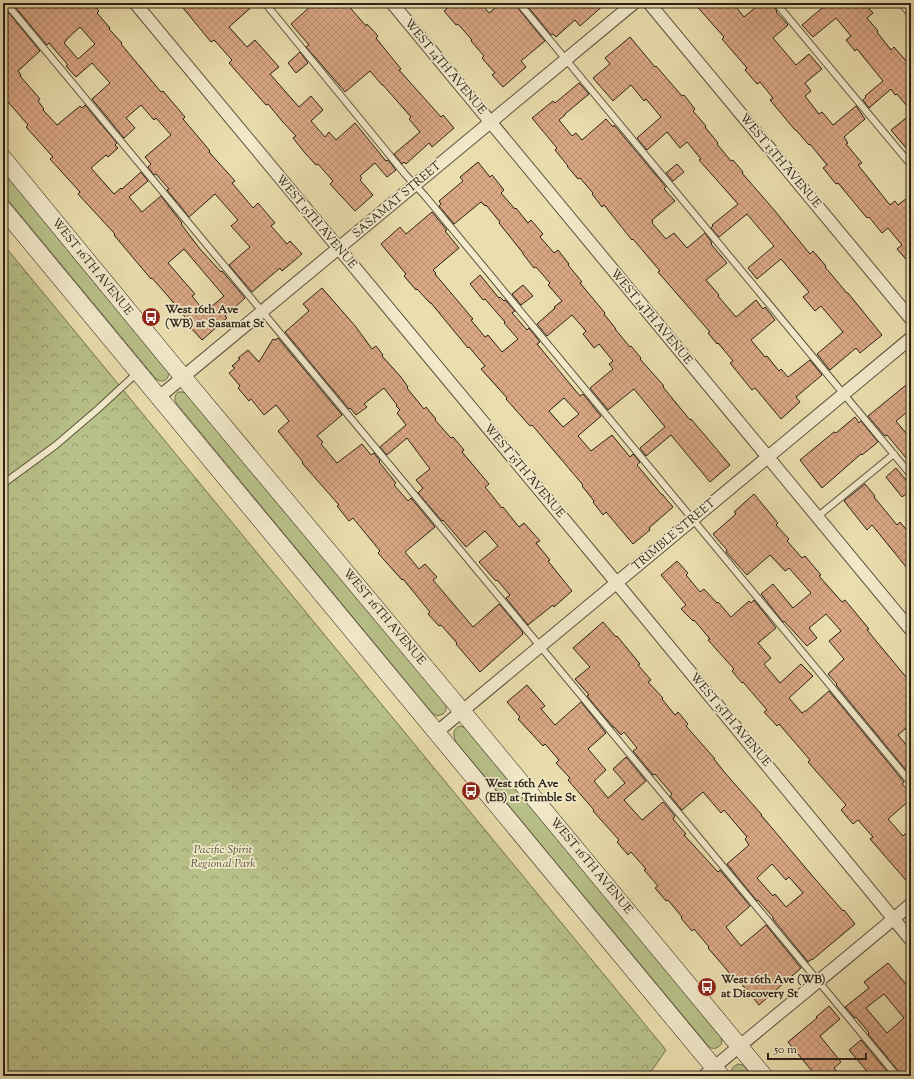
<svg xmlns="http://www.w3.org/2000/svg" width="914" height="1079" font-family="'Sorts Mill Goudy',serif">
<defs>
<pattern id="park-crowns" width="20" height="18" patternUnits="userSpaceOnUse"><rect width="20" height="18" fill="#b8c189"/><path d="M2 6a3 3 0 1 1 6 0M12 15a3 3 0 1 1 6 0" fill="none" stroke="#969c6f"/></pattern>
<pattern id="building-cross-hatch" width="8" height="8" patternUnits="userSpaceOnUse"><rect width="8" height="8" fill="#daa785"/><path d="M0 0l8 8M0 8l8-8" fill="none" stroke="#bb8f72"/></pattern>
</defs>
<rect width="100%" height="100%" fill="#ebdeae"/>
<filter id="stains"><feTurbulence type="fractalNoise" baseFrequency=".005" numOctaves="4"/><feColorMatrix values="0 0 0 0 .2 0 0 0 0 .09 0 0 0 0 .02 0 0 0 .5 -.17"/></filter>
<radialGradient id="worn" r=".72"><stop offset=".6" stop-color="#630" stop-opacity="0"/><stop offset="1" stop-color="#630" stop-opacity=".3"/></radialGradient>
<path fill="#b8c189" stroke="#727251" d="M 3,171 L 169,373 C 168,381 162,383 156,379 L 3,194 Z
M 178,392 L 182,392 L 186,393 L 444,702 C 447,707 447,710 443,714 L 437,716 L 432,713 L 177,404 C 174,399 174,396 178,392 Z
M 460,726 L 463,727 L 466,729 L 721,1036 L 722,1043 C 719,1048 714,1050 709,1047 L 456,742 C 453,735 452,729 460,726 Z
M 738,1064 L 743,1065 L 753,1076 L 733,1076 C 730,1070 732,1067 738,1064 Z"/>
<path fill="url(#park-crowns)" stroke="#727251" d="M 3,244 L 666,1050 L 648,1076 L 3,1076 Z"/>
<path fill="url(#building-cross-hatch)" stroke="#2b2319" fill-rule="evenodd" d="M 20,3 L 92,3 L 99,11 L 97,13 L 110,28 L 109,29 L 122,43 L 121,44 L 161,92 L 163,91 L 185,117 L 183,119 L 210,151 L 209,152 L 235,181 L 232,183 L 253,208 L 258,203 L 275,223 L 271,226 L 287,244 L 290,241 L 302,254 L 282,271 L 280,268 L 252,292 L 229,265 L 250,247 L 231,226 L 238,220 L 215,194 L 189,217 L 167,190 L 169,189 L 156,174 L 154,175 L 148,167 L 151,164 L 145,157 L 171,135 L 156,118 L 154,120 L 141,105 L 126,118 L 135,128 L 124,138 L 92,99 L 110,83 L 92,63 L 76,77 L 66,66 L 68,65 L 49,43 L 47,45 L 15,7 ZM 80,27 L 95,44 L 78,59 L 64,43 L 66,41 L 66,40 Z
M 179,3 L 256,3 L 229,27 L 247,47 L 255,40 L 279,67 L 270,74 L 299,107 L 311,96 L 323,110 L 311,121 L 325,137 L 329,132 L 336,140 L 355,123 L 386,161 L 388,160 L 396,170 L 387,177 L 375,163 L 360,176 L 362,178 L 360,180 L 373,195 L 355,211 L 330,184 L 333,181 L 318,164 L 316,165 L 305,153 L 293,138 L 296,136 L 282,121 L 268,104 L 266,105 L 229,63 L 232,60 L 214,40 L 211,42 Z
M 314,3 L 346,3 L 366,26 L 367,24 L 378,36 L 376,38 L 401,69 L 399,70 L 441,117 L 443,115 L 454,128 L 432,147 L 429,143 L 406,164 L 404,162 L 402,164 L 394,154 L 420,132 L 409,119 L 411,117 L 383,85 L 382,85 L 370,71 L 345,92 L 315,57 L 306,47 L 309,45 L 291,24 Z
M 442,3 L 481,3 L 489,13 L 501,3 L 515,3 L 516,6 L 545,41 L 521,61 L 526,67 L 503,87 L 492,75 L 495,73 L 482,58 L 484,56 L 471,41 L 472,40 L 458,24 L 456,25 L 444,11 L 447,9 Z
M 525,3 L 606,3 L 580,26 L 575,20 L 556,37 L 553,34 L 551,35 Z
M 694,3 L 733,3 L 744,17 L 761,3 L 772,3 L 773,6 L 777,11 L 776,12 L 788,25 L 773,38 L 796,65 L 809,54 L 822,69 L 805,83 L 811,91 L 805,96 L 819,114 L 822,112 L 833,125 L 856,106 L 865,119 L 844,137 L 848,143 L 846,144 L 862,163 L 858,165 L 890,205 L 895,201 L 898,205 L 911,195 L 911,265 L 897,249 L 902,245 L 888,228 L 882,233 L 869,217 L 867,218 L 838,183 L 836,184 L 823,168 L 827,165 L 810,144 L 809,145 L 796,130 L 795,130 L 770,100 L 773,98 L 760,82 L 757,84 L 745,70 L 747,68 L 722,39 L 724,37 Z
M 828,3 L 864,3 L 873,13 L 867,18 L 878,31 L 877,32 L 891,50 L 894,47 L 907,62 L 911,58 L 911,111 L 897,94 L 895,95 L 891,89 L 869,108 L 863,100 L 866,97 L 865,96 L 883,81 L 857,49 L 855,51 L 846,40 L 851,36 L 836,18 L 813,37 L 802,25 Z
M 9,13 L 40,51 L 18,71 L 21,75 L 20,76 L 40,99 L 38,101 L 44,109 L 43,110 L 57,125 L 80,106 L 82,108 L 85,105 L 117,143 L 115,145 L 118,148 L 108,157 L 106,155 L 91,168 L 114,194 L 121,188 L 122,189 L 141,172 L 148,181 L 129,197 L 142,212 L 161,196 L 182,223 L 181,224 L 200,249 L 221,272 L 222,271 L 245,298 L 225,316 L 227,318 L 202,340 L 189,326 L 191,324 L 167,295 L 152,278 L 151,279 L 114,235 L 115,234 L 78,194 L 80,192 L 50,159 L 53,157 L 26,127 L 28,125 L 3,96 L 3,18 ZM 184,249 L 224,296 L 205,312 L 192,296 L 195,294 L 168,263 Z
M 630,37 L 655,67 L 656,66 L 682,96 L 684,95 L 695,109 L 693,111 L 706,126 L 705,127 L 718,143 L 717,144 L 731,161 L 733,160 L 743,172 L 742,173 L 775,211 L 810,254 L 813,251 L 826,266 L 825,267 L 847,293 L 848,293 L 882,335 L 860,353 L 856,348 L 830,370 L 829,369 L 817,354 L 843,332 L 821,306 L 815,311 L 803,297 L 809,292 L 781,259 L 757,279 L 748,268 L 774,246 L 747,214 L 719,237 L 711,228 L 713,226 L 712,225 L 738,204 L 699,160 L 701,159 L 687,142 L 680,148 L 667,132 L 647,150 L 637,138 L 661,117 L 646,99 L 644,101 L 631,85 L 613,101 L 593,78 L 610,64 L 605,58 Z
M 300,52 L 308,63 L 296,73 L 288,63 Z
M 579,83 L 589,94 L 565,114 L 565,115 L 559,120 L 572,136 L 576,133 L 582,140 L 606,119 L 613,127 L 614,125 L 666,187 L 664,189 L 675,201 L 652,220 L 653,222 L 652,223 L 666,239 L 674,233 L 687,248 L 705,233 L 712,243 L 711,244 L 727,263 L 706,280 L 719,295 L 718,296 L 736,317 L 756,300 L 763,309 L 765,307 L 775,320 L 751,340 L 765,357 L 767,356 L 779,371 L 781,369 L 788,377 L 810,360 L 822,375 L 796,397 L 800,402 L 781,419 L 755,388 L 752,390 L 730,363 L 733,361 L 718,343 L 717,344 L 708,333 L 710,332 L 658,272 L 660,271 L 633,239 L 632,240 L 604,205 L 602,207 L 592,194 L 593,193 L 580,178 L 578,179 L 567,166 L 568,166 L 555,150 L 557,148 L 532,118 L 553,101 L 555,103 Z
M 911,114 L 911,154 L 891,130 Z
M 478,162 L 490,177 L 492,175 L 504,190 L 501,193 L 515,209 L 516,208 L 528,223 L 531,220 L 543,234 L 540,237 L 554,253 L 558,250 L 569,264 L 568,265 L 582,282 L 580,283 L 605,313 L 604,314 L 616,329 L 615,329 L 630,347 L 631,346 L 641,358 L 640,359 L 664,386 L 663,387 L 690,420 L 691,419 L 730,465 L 710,482 L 671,435 L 646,456 L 640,448 L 665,427 L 634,389 L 608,410 L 590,388 L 613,369 L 609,364 L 613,361 L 599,344 L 594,348 L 583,334 L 586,331 L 572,315 L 547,336 L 537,324 L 555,308 L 554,307 L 562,301 L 548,285 L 550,283 L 536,267 L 534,268 L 523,254 L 523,253 L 499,223 L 500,222 L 486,205 L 485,206 L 481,202 L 454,224 L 439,206 L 441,204 L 439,201 L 463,181 L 460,177 Z
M 677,164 L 684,172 L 673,181 L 666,173 Z
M 432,212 L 447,230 L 445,231 L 459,248 L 433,270 L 436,273 L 435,274 L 473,319 L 471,320 L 485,337 L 488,335 L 502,352 L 518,339 L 504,323 L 505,322 L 485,299 L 483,300 L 470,284 L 480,275 L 499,298 L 500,297 L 504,301 L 505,300 L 515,311 L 512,313 L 527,330 L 529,328 L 540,342 L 537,344 L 580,396 L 583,394 L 601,416 L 578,436 L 591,451 L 612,435 L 630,457 L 633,454 L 640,462 L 637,465 L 662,495 L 662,494 L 673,507 L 649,528 L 650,530 L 633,544 L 606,512 L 603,515 L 593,502 L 594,501 L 582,486 L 583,485 L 532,425 L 530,426 L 506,399 L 507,398 L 481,369 L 485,366 L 469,347 L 468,348 L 431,303 L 430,303 L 417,289 L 416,290 L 404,276 L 406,274 L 381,244 L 400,227 L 406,234 ZM 564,398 L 579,414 L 563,427 L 549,411 Z
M 523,285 L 533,296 L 521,305 L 512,294 Z
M 322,288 L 356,327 L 372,349 L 376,346 L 383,355 L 382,356 L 401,377 L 408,387 L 407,388 L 424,409 L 426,407 L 436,419 L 435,420 L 451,438 L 453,437 L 464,450 L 462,452 L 489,484 L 485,487 L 502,508 L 503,507 L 519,527 L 524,523 L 540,541 L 536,543 L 550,560 L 548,561 L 572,591 L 554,607 L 553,605 L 528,625 L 506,598 L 510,595 L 497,580 L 496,581 L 479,562 L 498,546 L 485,531 L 466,547 L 443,520 L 442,521 L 418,493 L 423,488 L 416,480 L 430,469 L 407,438 L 387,455 L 380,447 L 406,425 L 397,413 L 400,410 L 396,406 L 397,405 L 384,388 L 364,404 L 367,407 L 356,415 L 350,408 L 349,409 L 285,332 L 309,311 L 303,304 Z
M 278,338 L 342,415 L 317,436 L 323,442 L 321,444 L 337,463 L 362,444 L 371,455 L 374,453 L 380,461 L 379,462 L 396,483 L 394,485 L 408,501 L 411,498 L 435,527 L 405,552 L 419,569 L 425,564 L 437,577 L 433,580 L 473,627 L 499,604 L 522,631 L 523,634 L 480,672 L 456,644 L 457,643 L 441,625 L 439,626 L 428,614 L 430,612 L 403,579 L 402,580 L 378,553 L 380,551 L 353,518 L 349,521 L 337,506 L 339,505 L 302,463 L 303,462 L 278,431 L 289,421 L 276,405 L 264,415 L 251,399 L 249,401 L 238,388 L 240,386 L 229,373 L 235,368 L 232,366 L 240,359 L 238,358 L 248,350 L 259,362 L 273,339 L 275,340 Z
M 911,381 L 911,409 L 896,421 L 911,439 L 911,464 L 887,435 L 885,436 L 868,416 Z
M 855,417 L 859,423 L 861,421 L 878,442 L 862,455 L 861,454 L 822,488 L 800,460 L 834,432 L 836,433 Z
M 896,468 L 911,486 L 911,490 L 902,497 L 886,477 Z
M 865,484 L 875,496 L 874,497 L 897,525 L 900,522 L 911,535 L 911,573 L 872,525 L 867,530 L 844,501 Z
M 754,494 L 778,523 L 776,525 L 789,539 L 787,541 L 802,558 L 805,556 L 821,575 L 819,576 L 842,602 L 845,600 L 869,629 L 867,630 L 911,683 L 911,724 L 898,735 L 911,750 L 911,776 L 836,685 L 837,684 L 828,674 L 844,659 L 829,641 L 841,631 L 826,614 L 809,628 L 817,638 L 807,646 L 784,621 L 783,622 L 761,594 L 773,584 L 793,608 L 811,593 L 789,568 L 785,571 L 770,555 L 747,575 L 726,552 L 727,550 L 713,534 L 736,514 L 734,512 Z
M 677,561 L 688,573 L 686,575 L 700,592 L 704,589 L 717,603 L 718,602 L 731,617 L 749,601 L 751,603 L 754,600 L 776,628 L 758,643 L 771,658 L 764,664 L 780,683 L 801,664 L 813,676 L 789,698 L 802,713 L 805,711 L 806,711 L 829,691 L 904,782 L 902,784 L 911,794 L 911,799 L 888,819 L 903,836 L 906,833 L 911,838 L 911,886 L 870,839 L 873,837 L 858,820 L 853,824 L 841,810 L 846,805 L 808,762 L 810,760 L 779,724 L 777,726 L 764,712 L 767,710 L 743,682 L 742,683 L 732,671 L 734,669 L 708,640 L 710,639 L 694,620 L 693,621 L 681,609 L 686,605 L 661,575 Z
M 603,622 L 616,637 L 617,636 L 640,664 L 638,665 L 651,680 L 648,682 L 663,698 L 662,699 L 675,715 L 678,712 L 688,724 L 686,726 L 715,759 L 714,759 L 726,774 L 762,815 L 761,815 L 815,879 L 843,911 L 844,910 L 855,924 L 812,960 L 812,959 L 808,962 L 773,919 L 773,917 L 758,900 L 757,901 L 727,864 L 749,845 L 745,839 L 747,837 L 724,810 L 721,813 L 703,792 L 682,810 L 670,796 L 672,794 L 655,774 L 653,775 L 633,751 L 637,748 L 624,732 L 621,735 L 614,727 L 613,727 L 587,696 L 589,695 L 575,679 L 590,667 L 573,648 ZM 772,864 L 786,880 L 789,877 L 803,893 L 786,907 L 775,894 L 773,896 L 757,878 Z
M 527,685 L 545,706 L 541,709 L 555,725 L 581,702 L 606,733 L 588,749 L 606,770 L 594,781 L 608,798 L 625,783 L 613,769 L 626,757 L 646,781 L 624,800 L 642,820 L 663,802 L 675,816 L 673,819 L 686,834 L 684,835 L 718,872 L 720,870 L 750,906 L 726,927 L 741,946 L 766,925 L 801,968 L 759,1005 L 734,975 L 732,976 L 721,963 L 708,948 L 709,947 L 694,929 L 692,931 L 681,918 L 682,917 L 668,900 L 666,901 L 655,888 L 658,886 L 644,870 L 646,869 L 631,852 L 628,855 L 617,842 L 619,840 L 593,811 L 594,810 L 568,780 L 570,778 L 556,763 L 559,760 L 545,744 L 543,746 L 518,719 L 520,717 L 507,702 Z
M 888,963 L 911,990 L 911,1069 L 903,1076 L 901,1076 L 900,1073 L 868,1034 L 869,1033 L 856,1017 L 855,1018 L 845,1007 L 869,988 L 864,982 ZM 884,994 L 904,1018 L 887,1033 L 866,1008 Z
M 829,1006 L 840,1019 L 820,1036 L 841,1062 L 834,1068 L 841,1076 L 816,1076 L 788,1042 L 817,1018 L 816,1017 Z
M 861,1040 L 891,1076 L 871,1076 L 849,1050 Z"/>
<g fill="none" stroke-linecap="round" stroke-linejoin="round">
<defs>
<path id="service" d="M 6,3 L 897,1076
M 265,3 L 405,174 L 425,196 L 911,783
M 519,3 L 911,475
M 776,3 L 911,165
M 3,484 L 56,445 L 98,409 L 137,373
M 817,517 L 894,454"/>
<path id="minor" d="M 135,3 L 606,570 L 911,940
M 392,3 L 911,630
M 649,3 L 911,319
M 905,3 L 911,10
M 159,397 L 634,3
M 437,732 L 911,338
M 704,1076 C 772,1018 843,962 911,904"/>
<path id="secondary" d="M 3,158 L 183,377 L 462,711 L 764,1076
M 3,209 L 721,1076"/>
</defs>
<use href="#service" stroke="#5b523e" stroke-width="8"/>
<use href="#minor" stroke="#5b523e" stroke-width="14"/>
<use href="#secondary" stroke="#2b2319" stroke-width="18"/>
<use href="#service" stroke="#f2eaca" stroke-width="6"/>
<use href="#minor" stroke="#f2eaca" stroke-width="12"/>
<use href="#secondary" stroke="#f2eaca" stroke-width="17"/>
</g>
<defs>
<symbol id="bus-disc" viewBox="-11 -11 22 22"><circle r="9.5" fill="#8f2418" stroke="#f2eaca"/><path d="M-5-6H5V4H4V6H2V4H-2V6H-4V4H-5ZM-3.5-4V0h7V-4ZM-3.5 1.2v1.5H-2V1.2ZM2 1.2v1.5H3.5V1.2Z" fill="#fff"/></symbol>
</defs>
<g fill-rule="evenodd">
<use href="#bus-disc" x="140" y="306" width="22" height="22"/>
<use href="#bus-disc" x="460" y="780" width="22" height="22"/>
<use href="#bus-disc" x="696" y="976" width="22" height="22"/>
</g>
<g text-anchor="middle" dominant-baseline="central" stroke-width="3.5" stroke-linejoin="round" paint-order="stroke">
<g font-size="12" fill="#2b2319" stroke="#f2eaca">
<text transform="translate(445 67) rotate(50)">WEST 14TH AVENUE</text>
<text transform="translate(780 161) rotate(50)">WEST 13TH AVENUE</text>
<text transform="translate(397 200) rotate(-40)">SASAMAT STREET</text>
<text transform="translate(316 222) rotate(50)">WEST 15TH AVENUE</text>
<text transform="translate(92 267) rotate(51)">WEST 16TH AVENUE</text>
<text transform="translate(651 317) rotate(50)">WEST 14TH AVENUE</text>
<text transform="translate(524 471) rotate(50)">WEST 15TH AVENUE</text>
<text transform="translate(674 535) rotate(-40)">TRIMBLE STREET</text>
<text transform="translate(384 617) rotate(50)">WEST 16TH AVENUE</text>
<text transform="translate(730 720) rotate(50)">WEST 15TH AVENUE</text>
<text transform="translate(591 866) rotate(50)">WEST 16TH AVENUE</text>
</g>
<g font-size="12" font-weight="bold" fill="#2b2319" stroke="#f2eaca" text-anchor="start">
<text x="165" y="310">West 16th Ave<tspan x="165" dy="14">(WB) at Sasamat St</tspan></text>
<text x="485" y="784">West 16th Ave<tspan x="485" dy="14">(EB) at Trimble St</tspan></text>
<text x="721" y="980">West 16th Ave (WB)<tspan x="721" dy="14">at Discovery St</tspan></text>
</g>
<g font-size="12" font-style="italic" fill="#55523b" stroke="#f2eaca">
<text x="223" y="850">Pacific Spirit<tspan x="223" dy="14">Regional Park</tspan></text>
</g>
</g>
<rect width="914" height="1079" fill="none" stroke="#ebdeae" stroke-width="16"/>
<rect x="4" y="4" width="906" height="1071" fill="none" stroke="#2b2319" stroke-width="2"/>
<rect x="8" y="8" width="898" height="1063" fill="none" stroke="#2b2319"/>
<path d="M768 1053v6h98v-6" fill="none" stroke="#2b2319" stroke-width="2"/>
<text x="774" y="1053" font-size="12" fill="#2b2319" stroke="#f2eaca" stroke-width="3" paint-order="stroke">50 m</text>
<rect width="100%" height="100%" filter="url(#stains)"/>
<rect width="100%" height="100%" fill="url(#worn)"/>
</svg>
